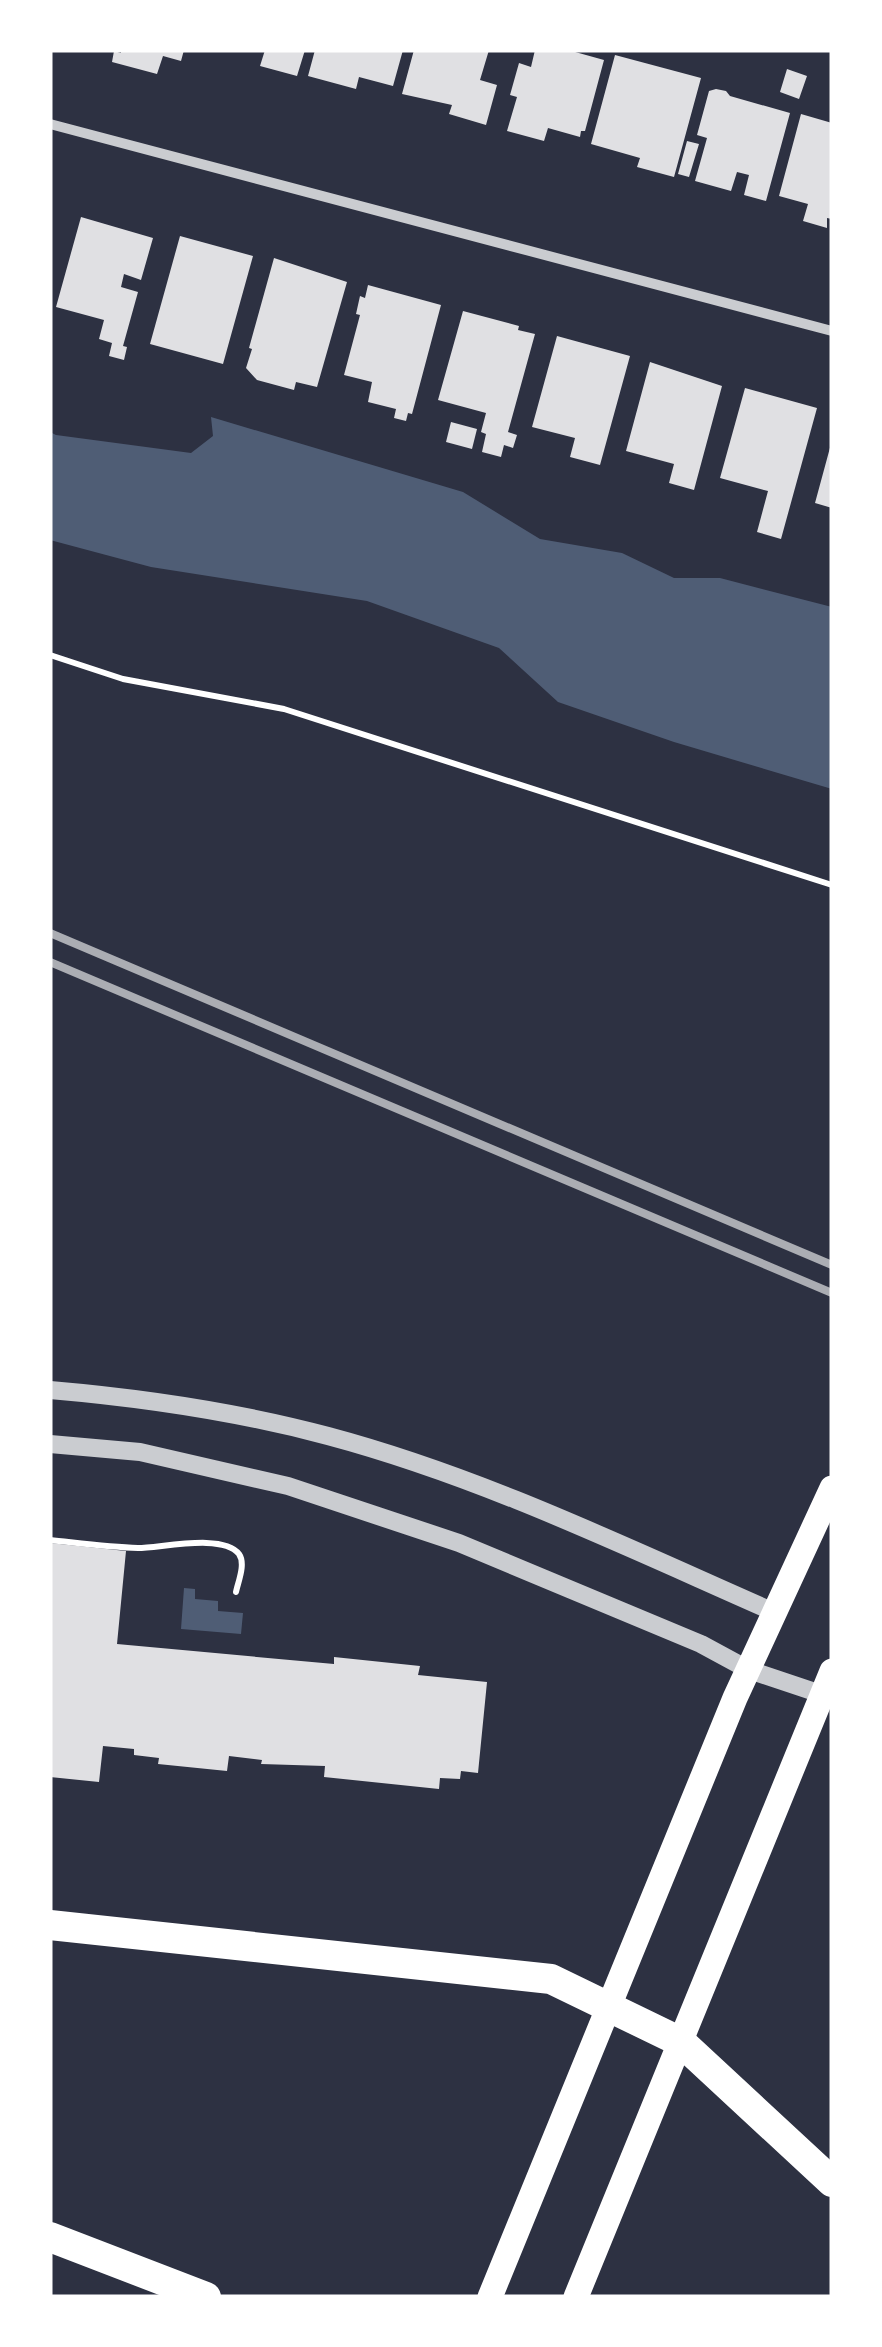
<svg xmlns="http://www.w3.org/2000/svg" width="882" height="2347" font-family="'PT Sans',sans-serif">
<rect width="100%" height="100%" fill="#2d3142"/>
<path fill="#4f5d75" d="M 211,417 L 463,492 L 540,539 L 622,553 L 674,578 L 720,578 L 832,607 L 832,789 L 674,742 L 558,702 L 499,648 L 367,601 L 151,567 L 50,540 L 50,432 L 56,435 L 191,453 L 213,436 Z
M 184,1588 L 195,1589 L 195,1599 L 218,1601 L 218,1611 L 243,1613 L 241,1634 L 181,1629 Z"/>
<path fill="#e0e0e3" d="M 121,50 L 184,50 L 181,61 L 163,56 L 157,74 L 112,62 L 114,51 L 121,53 Z
M 265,50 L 305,50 L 297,76 L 260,66 Z
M 315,50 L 403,50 L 393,86 L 359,77 L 356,89 L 308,76 Z
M 414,50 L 489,50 L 480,80 L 497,85 L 486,125 L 449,114 L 452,105 L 402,94 Z
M 535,50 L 568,50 L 604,60 L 585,131 L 581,131 L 580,137 L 548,128 L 544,141 L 507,131 L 517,97 L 510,95 L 519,63 L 531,67 Z
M 615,55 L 701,78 L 674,177 L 637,167 L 640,158 L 591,144 Z
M 787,69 L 807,76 L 799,99 L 780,92 Z
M 716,89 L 726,91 L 730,96 L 790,113 L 766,201 L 744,195 L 749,175 L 737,172 L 731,191 L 695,181 L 707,138 L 697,135 L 709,91 Z
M 801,114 L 832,123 L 832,219 L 827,218 L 827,228 L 803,221 L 808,204 L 779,196 Z
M 687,141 L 699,144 L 689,177 L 678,174 Z
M 81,217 L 153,238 L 141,280 L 124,274 L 121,287 L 138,292 L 123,346 L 127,347 L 124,360 L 109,356 L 112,343 L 99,339 L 104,320 L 56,307 Z
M 180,236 L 253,256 L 223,364 L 150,344 Z
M 274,258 L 347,282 L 317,387 L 296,382 L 294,390 L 257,380 L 246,368 L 252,349 L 249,348 Z
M 368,285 L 441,305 L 412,414 L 408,413 L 406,421 L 394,418 L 396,409 L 368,402 L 372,382 L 344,375 L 360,315 L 356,314 L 360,296 L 365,298 Z
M 463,311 L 519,326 L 518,330 L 535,334 L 508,432 L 517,435 L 513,448 L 504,445 L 501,457 L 482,452 L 486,434 L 481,432 L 486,413 L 438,400 Z
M 557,336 L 630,356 L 600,465 L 570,457 L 575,438 L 532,427 Z
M 650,362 L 722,386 L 694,490 L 669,483 L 674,464 L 626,451 Z
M 745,388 L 817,408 L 781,539 L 757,532 L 768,491 L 720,478 Z
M 451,422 L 477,429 L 472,449 L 446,442 Z
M 831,444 L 832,444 L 832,508 L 815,503 Z
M 50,1543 L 126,1551 L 117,1644 L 334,1664 L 334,1657 L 420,1666 L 418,1675 L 487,1682 L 478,1773 L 461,1771 L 460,1779 L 440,1778 L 439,1789 L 324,1777 L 325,1766 L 261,1764 L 262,1760 L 229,1756 L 227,1771 L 158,1764 L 159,1758 L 134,1755 L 134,1749 L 103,1746 L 99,1782 L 50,1777 Z"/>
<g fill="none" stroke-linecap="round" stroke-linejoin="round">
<path stroke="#fff" stroke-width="6" d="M 50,655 L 123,679 L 284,709 L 832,885
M 50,1540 C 79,1543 109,1547 138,1548 C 161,1548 223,1533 239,1554 C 246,1564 238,1582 236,1592"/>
<path stroke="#caccd0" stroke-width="10" d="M 50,124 L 832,331"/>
<path stroke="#caccd0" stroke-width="18" d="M 50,1390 C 143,1398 238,1412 328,1436 C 482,1477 628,1548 774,1612
M 50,1444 L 140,1452 L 288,1486 L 459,1543 L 701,1644 L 749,1670 L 821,1694"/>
<path stroke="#fff" stroke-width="25" d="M 490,2297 L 735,1698 L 832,1488
M 576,2297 L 832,1671"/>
<path stroke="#fff" stroke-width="30" d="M 50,1925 L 551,1979 L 681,2042 L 832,2182
M 50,2237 L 206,2297"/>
<path stroke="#abadb3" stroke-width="8" d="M 50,933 L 832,1265
M 50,962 L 832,1293"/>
</g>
<rect width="882" height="2347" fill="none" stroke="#ffffff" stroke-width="105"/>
</svg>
